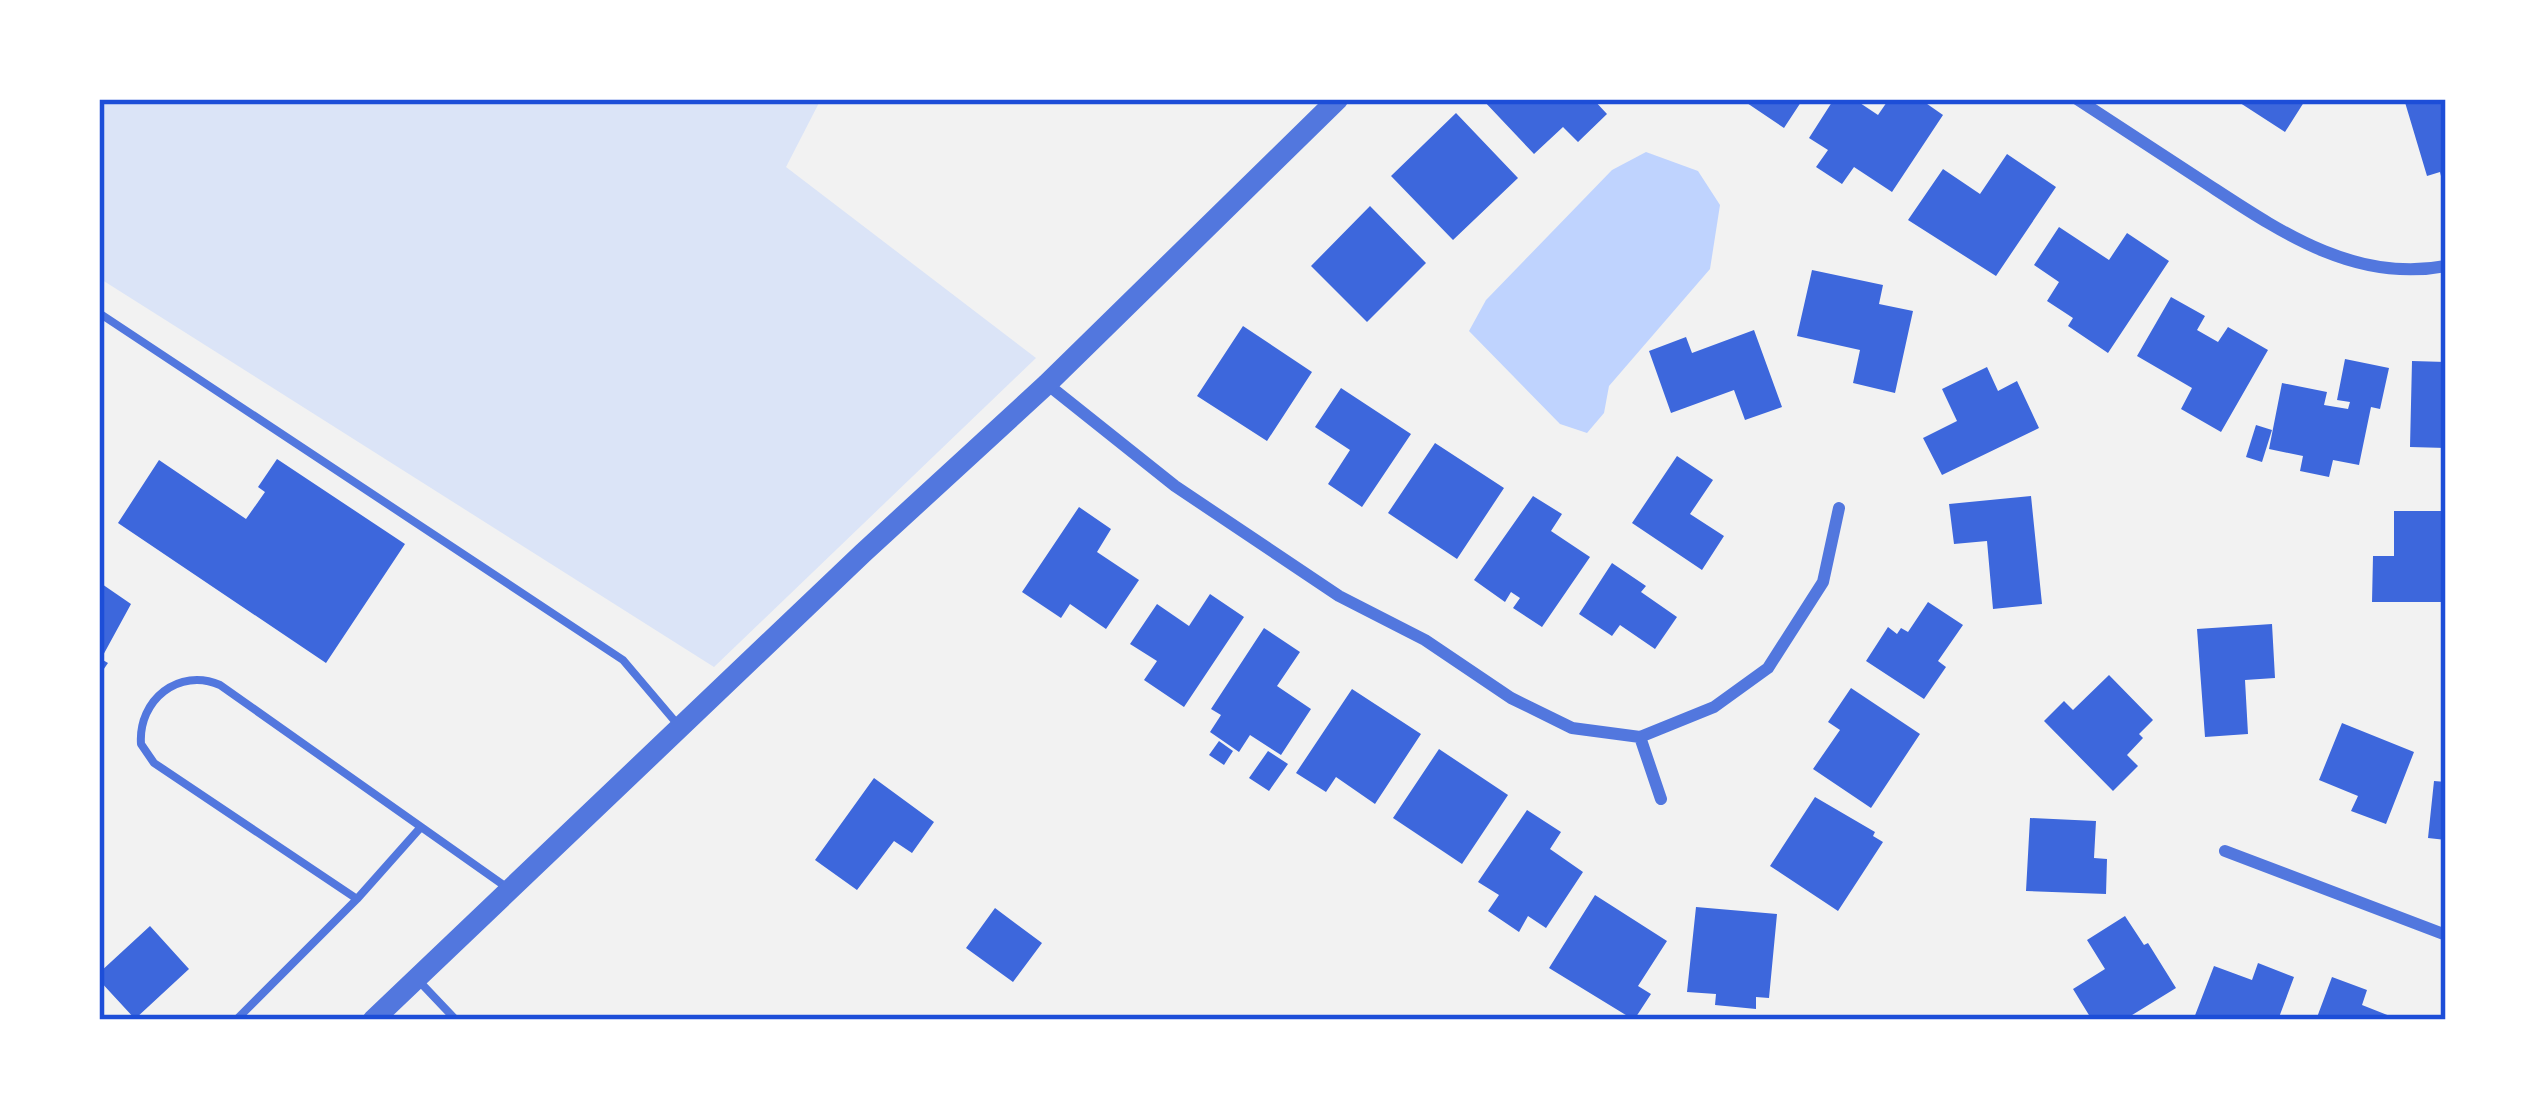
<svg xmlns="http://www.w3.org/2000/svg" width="2545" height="1119" font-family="Manrope,sans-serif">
<rect width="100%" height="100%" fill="#f2f2f2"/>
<path fill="#dbe4f7" d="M 99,99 L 821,99 L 786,167 L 1036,358 L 714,667 L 99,278 Z"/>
<path fill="#bfd3fe" d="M 1646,152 L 1698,171 L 1720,205 L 1710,269 L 1609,386 L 1604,413 L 1587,433 L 1560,424 L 1469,331 L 1486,300 L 1612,170 Z"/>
<path fill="#3d67dc" d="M 1482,99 L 1593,99 L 1607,114 L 1578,142 L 1563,127 L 1534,154 Z
M 1741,99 L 1803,99 L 1784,128 Z
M 1834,99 L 1854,99 L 1878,115 L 1889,99 L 1920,99 L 1943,115 L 1892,192 L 1854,167 L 1842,184 L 1816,167 L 1828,150 L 1809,138 Z
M 2234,99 L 2306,99 L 2285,132 Z
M 2404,99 L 2446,99 L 2446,179 L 2442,180 L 2440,172 L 2427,176 Z
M 1456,113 L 1518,178 L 1453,240 L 1391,176 Z
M 2007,154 L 2056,187 L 1996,276 L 1908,220 L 1943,169 L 1980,194 Z
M 1370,206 L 1426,263 L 1367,322 L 1311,266 Z
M 2059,227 L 2109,260 L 2127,233 L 2169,261 L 2108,353 L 2068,326 L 2073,318 L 2047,301 L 2059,282 L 2034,265 Z
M 1812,270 L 1883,285 L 1879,304 L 1913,311 L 1895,393 L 1853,383 L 1860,350 L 1797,336 Z
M 2171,297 L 2205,316 L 2197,330 L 2218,342 L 2228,327 L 2268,350 L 2221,432 L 2181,409 L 2192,388 L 2137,356 Z
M 1243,326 L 1312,372 L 1267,441 L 1197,396 Z
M 1754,330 L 1782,407 L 1745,420 L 1734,390 L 1671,413 L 1649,351 L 1686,337 L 1692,353 Z
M 2345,359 L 2389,368 L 2380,409 L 2371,407 L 2359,465 L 2333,460 L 2329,477 L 2300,471 L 2303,456 L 2269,449 L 2282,383 L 2327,392 L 2324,405 L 2348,409 L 2350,402 L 2337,400 Z
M 2412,361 L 2446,362 L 2446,448 L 2410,447 Z
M 1987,367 L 1998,391 L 2017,381 L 2039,428 L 1942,475 L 1923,438 L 1957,421 L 1942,389 Z
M 1341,388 L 1411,434 L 1362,507 L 1328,484 L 1350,450 L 1315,427 Z
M 2256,425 L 2272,430 L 2262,462 L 2246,457 Z
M 1435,443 L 1504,488 L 1457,559 L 1388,513 Z
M 1677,456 L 1713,480 L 1690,514 L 1724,536 L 1702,570 L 1632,523 Z
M 277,459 L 405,544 L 326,663 L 118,523 L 159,460 L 246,519 L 265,492 L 258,487 Z
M 1533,496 L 1562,514 L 1551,531 L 1590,557 L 1542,627 L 1513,608 L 1520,598 L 1511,592 L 1505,602 L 1474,580 Z
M 2031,496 L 2042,604 L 1993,609 L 1987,541 L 1954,544 L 1949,504 Z
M 1079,507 L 1111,529 L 1097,552 L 1139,580 L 1106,629 L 1070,604 L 1061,618 L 1022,592 Z
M 2394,511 L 2446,511 L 2446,602 L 2372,602 L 2373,556 L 2394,556 Z
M 1612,563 L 1646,586 L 1641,592 L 1677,617 L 1655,649 L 1620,625 L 1612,636 L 1579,614 Z
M 99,582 L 131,604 L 101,659 L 108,663 L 99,676 Z
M 1210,594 L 1244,617 L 1184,707 L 1144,680 L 1157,661 L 1130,644 L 1157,604 L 1189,626 Z
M 1928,602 L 1963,625 L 1938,661 L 1946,667 L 1924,699 L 1866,661 L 1888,627 L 1897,634 L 1901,628 L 1908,632 Z
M 2272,624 L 2275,678 L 2245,680 L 2248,734 L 2205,737 L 2197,629 Z
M 1264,628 L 1300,652 L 1277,686 L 1311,709 L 1281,755 L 1250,735 L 1239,752 L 1210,732 L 1221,715 L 1211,709 Z
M 2109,675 L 2153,720 L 2139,734 L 2143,738 L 2127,755 L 2138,766 L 2113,791 L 2044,721 L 2064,701 L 2073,710 Z
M 1851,688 L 1920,734 L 1871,808 L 1813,769 L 1840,730 L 1828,722 Z
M 1352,689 L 1421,734 L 1375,804 L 1336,777 L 1326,792 L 1296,773 Z
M 2342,723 L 2414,752 L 2386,824 L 2351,811 L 2358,796 L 2319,780 Z
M 1219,741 L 1233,751 L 1224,765 L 1209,755 Z
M 1439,749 L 1508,795 L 1462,864 L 1393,818 Z
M 1268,751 L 1288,764 L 1269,791 L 1249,778 Z
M 874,778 L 934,822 L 912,853 L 894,841 L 857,890 L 815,860 Z
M 2434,781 L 2446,782 L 2446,840 L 2428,838 Z
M 1815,797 L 1875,832 L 1873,836 L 1883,842 L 1838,911 L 1770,866 Z
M 1527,810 L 1561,832 L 1550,849 L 1583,872 L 1546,928 L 1528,916 L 1519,932 L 1488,911 L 1499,895 L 1478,882 Z
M 2030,818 L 2096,821 L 2094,858 L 2107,859 L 2106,894 L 2026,891 Z
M 1595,895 L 1667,941 L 1638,986 L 1651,994 L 1634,1020 L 1549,968 Z
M 1696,907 L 1777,914 L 1769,998 L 1756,997 L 1756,1009 L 1715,1005 L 1716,994 L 1687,992 Z
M 995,908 L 1042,943 L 1013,982 L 966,948 Z
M 2125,916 L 2144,945 L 2148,943 L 2176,988 L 2124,1020 L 2092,1020 L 2073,989 L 2105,969 L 2087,940 Z
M 150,926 L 189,969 L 135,1019 L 99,980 L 99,973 Z
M 2258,963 L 2294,977 L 2278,1020 L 2194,1018 L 2214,966 L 2252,980 Z
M 2332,977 L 2367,990 L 2362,1005 L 2400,1020 L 2316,1020 Z"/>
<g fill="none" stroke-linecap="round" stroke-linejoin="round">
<path stroke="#5277de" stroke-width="8" d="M 99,313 L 623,660 L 679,726
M 421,827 L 357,899 L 154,763 L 141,744 C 138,700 179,667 220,685 L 509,889
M 418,980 L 456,1020
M 236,1020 L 357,899"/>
<path stroke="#5277de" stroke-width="12" d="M 2077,99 C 2118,126 2160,153 2201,180 C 2275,228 2352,284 2446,266
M 1047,384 L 1175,486 L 1339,596 L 1425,640 L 1511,698 L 1572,728 L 1640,737 L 1714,707 L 1768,668 L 1823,582 L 1839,508
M 1640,737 L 1661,799
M 2225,851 L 2446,935"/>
<path stroke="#5277de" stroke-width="21" d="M 373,1020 L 863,553 L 1047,384 L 1338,99"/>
</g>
<rect width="2545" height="1119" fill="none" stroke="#ffffff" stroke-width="204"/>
<rect x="102" y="102" width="2341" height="915" fill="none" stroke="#1d4ed8" stroke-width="4.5"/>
</svg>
